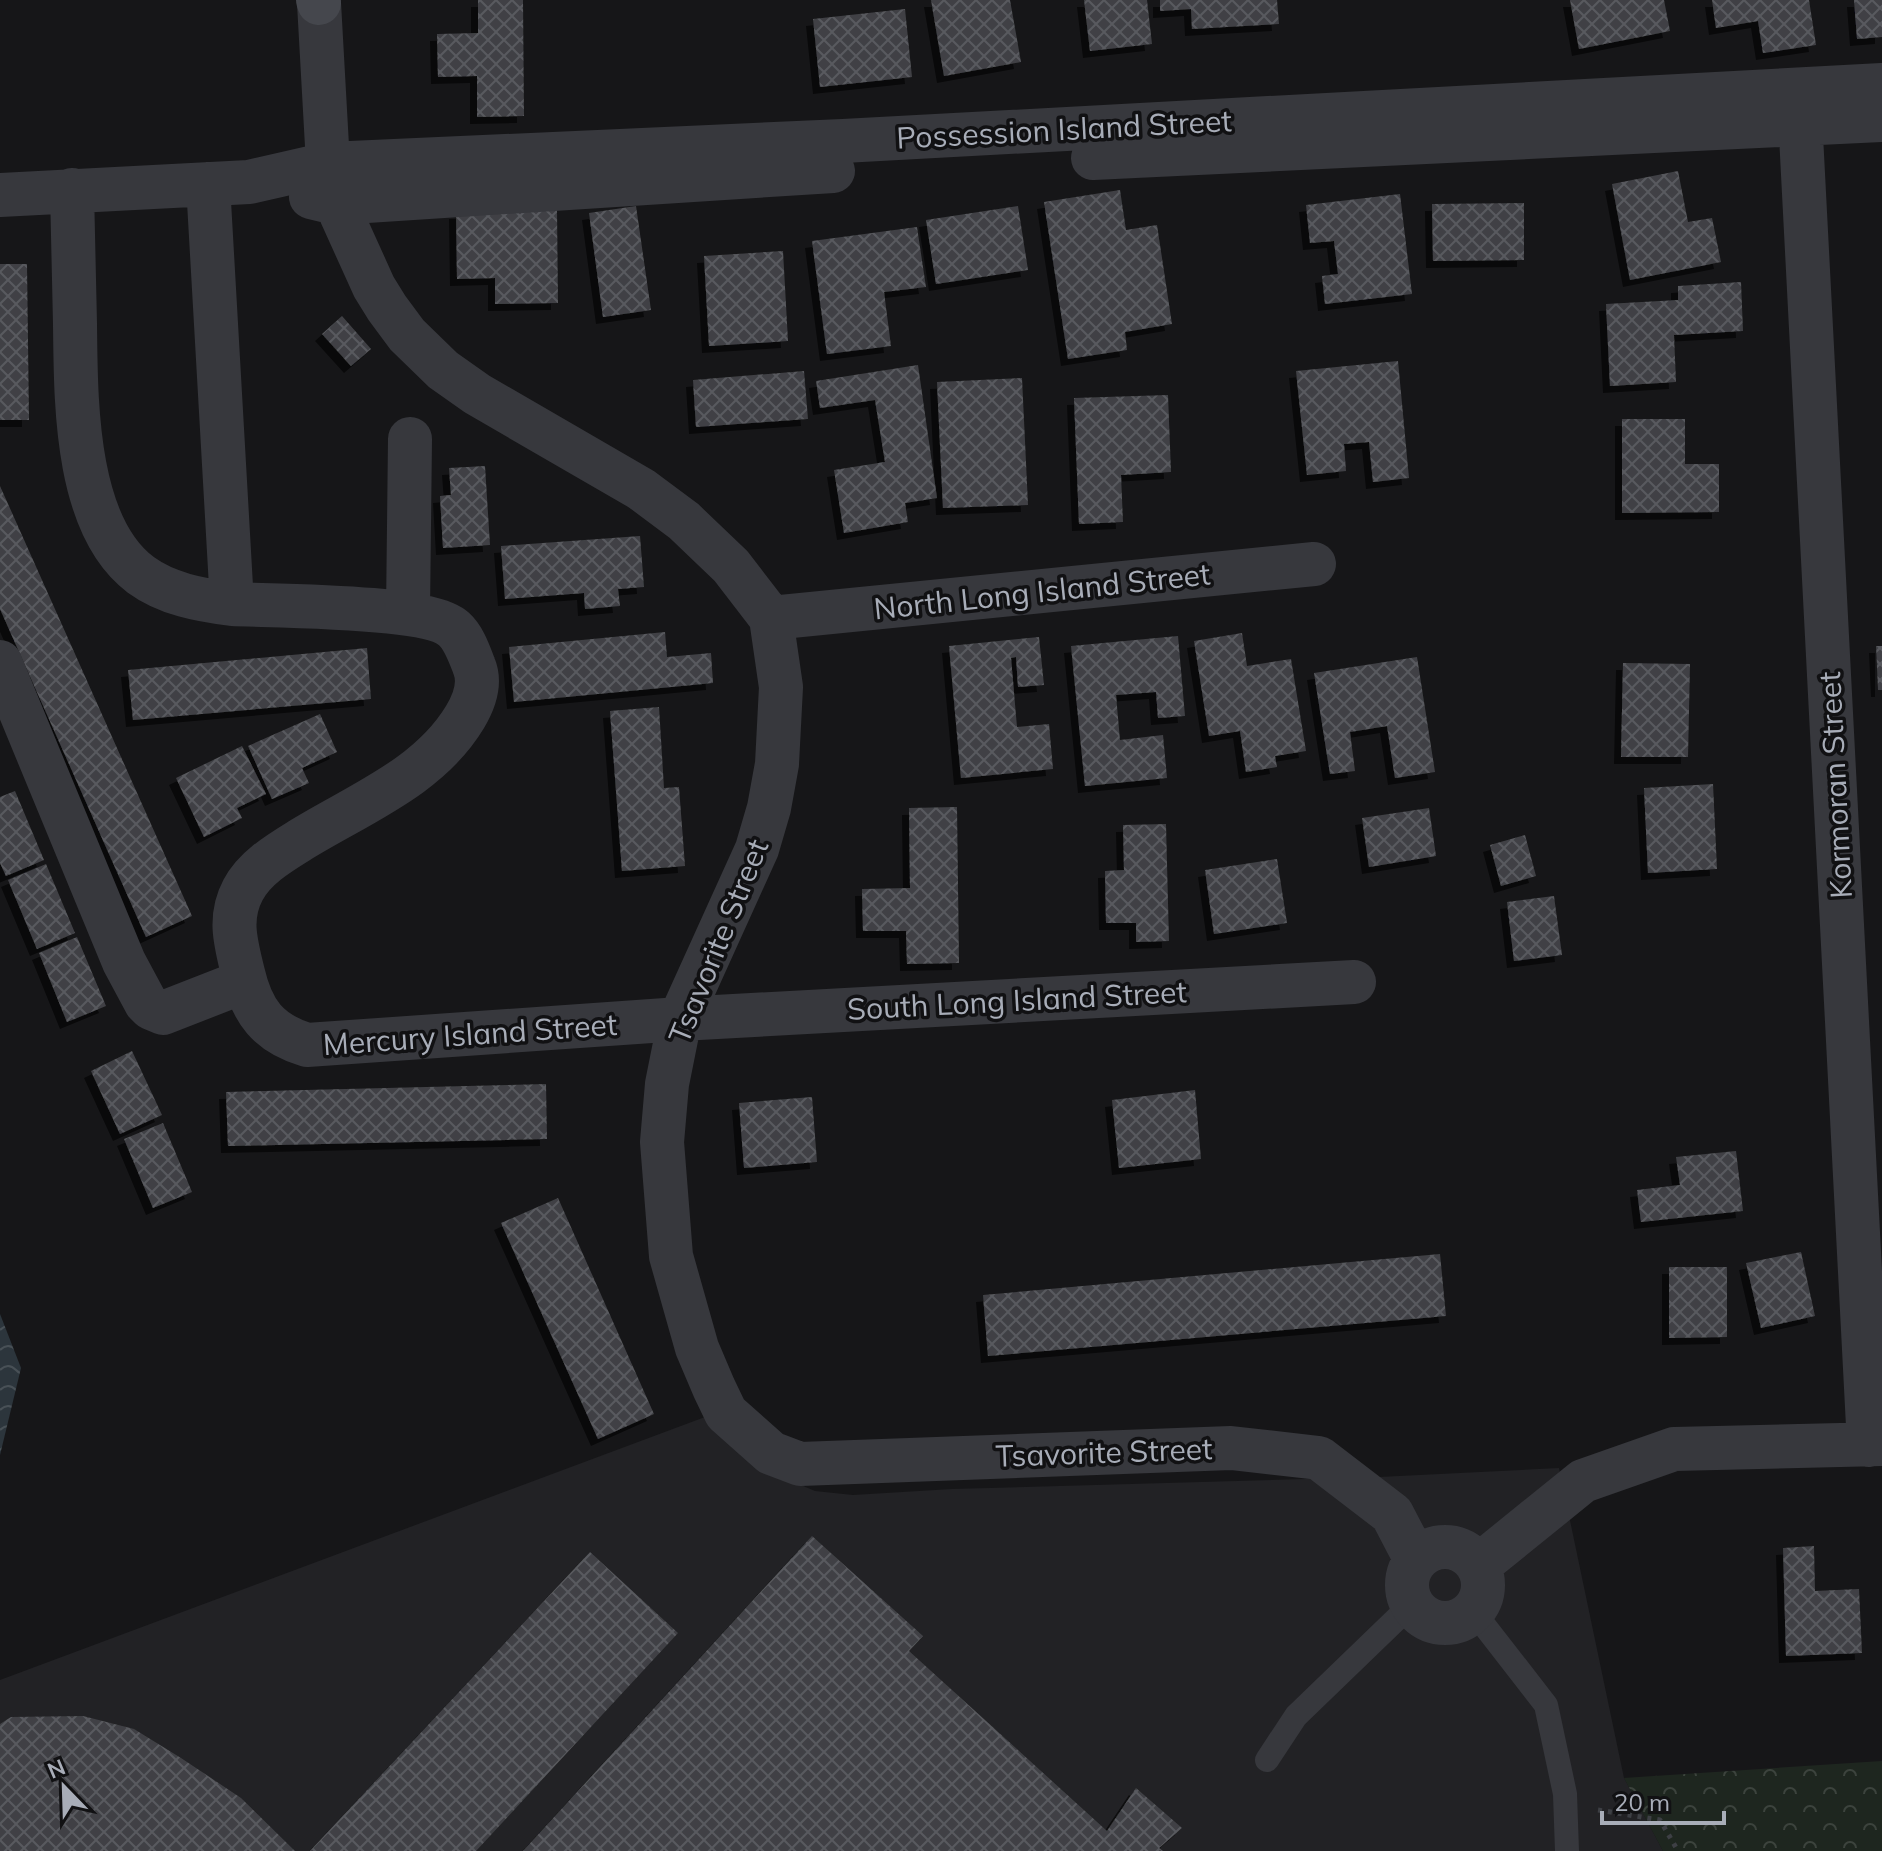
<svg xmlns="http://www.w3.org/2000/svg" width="1882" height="1851" font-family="Mulish,sans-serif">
<defs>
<pattern id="park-crowns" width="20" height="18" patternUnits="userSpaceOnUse" patternTransform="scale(2)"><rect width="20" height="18" fill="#1e261f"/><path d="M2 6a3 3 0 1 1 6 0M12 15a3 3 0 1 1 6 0" fill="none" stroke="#3c433d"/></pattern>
<pattern id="water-waves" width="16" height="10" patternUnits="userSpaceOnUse" patternTransform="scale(2)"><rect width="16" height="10" fill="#2c353c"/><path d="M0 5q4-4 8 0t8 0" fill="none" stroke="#485056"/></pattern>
<pattern id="building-cross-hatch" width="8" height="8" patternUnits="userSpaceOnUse" patternTransform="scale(2)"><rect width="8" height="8" fill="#404145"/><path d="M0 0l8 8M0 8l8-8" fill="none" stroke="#595a5e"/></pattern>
<filter id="shadow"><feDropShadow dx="-7" dy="7" stdDeviation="0" flood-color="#0009"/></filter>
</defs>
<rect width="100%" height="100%" fill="#161618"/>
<path fill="#222225" d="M 705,1417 L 789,1480 L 815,1491 L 853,1495 L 952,1489 L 1379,1477 L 1559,1468 L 1624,1778 L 1663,1851 L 0,1851 L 0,1680 Z"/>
<path fill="url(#park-crowns)" d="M 1882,1761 L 1882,1851 L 1663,1851 L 1624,1778 Z"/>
<path fill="url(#water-waves)" d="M 0,1314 L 21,1368 L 0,1455 Z"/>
<path fill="url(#building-cross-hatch)" filter="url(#shadow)" d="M 478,0 L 523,0 L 524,116 L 477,117 L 477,76 L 438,77 L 437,34 L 478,33 Z
M 931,0 L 1010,0 L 1021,62 L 944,76 Z
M 1084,0 L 1147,0 L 1152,44 L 1090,51 Z
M 1160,0 L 1277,0 L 1279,24 L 1192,29 L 1191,9 L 1160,11 Z
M 1570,0 L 1664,0 L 1670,31 L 1579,49 Z
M 1712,0 L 1809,0 L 1816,45 L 1763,53 L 1758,21 L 1716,28 Z
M 1854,0 L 1882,0 L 1882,37 L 1857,39 Z
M 905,9 L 912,77 L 820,87 L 813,19 Z
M 1678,171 L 1688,222 L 1712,218 L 1721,262 L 1630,280 L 1612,184 Z
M 1120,190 L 1126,230 L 1157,225 L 1172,324 L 1125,332 L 1127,350 L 1068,359 L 1044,202 Z
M 1400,194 L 1412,294 L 1325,304 L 1322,276 L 1338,274 L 1334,241 L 1310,243 L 1306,205 Z
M 1524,203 L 1524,260 L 1433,261 L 1432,204 Z
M 636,206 L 651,310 L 603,317 L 589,213 Z
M 1018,206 L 1028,270 L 936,284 L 926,220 Z
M 557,210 L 558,303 L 495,304 L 495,278 L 457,279 L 456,212 Z
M 917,227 L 926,287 L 884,292 L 891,346 L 827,354 L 812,241 Z
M 783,251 L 788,341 L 709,346 L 704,256 Z
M 0,264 L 27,264 L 29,420 L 0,420 Z
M 1741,282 L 1743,331 L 1674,335 L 1676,382 L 1610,386 L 1606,304 L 1678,300 L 1678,286 Z
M 342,316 L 371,349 L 351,366 L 322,334 Z
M 1398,361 L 1409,478 L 1373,482 L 1369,442 L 1344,444 L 1346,471 L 1307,475 L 1296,371 Z
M 918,365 L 937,498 L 905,503 L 908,522 L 844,533 L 834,470 L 885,462 L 875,400 L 820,408 L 816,381 Z
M 804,371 L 808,419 L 696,427 L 693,380 Z
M 1022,378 L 1028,505 L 943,508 L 937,382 Z
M 1168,395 L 1171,472 L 1121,475 L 1123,522 L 1079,524 L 1074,398 Z
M 1622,419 L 1685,419 L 1685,464 L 1719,464 L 1719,512 L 1622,513 Z
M 485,466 L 490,545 L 443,548 L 440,496 L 451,495 L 449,468 Z
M 0,486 L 192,916 L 146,937 L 0,609 Z
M 640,536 L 644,587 L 618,589 L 620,606 L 585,609 L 584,593 L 505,599 L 501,546 Z
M 665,632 L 667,657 L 711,653 L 713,683 L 514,702 L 509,647 Z
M 1242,633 L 1247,666 L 1291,659 L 1306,751 L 1275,756 L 1277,767 L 1246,772 L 1240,731 L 1209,736 L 1194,641 Z
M 1178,636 L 1185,716 L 1158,718 L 1156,692 L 1116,695 L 1120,740 L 1163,735 L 1167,778 L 1085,786 L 1071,646 Z
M 1039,637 L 1044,685 L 1018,687 L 1016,657 L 1011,658 L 1017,727 L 1049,724 L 1053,769 L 961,778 L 949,646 Z
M 1876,646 L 1882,646 L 1882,690 L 1878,690 Z
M 367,648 L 371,699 L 133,720 L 128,670 Z
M 1417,657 L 1435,772 L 1395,778 L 1387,726 L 1350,732 L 1355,771 L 1330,774 L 1314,673 Z
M 1623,663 L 1690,664 L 1688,757 L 1621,757 Z
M 659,707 L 664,788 L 679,787 L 685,866 L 622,871 L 610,711 Z
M 320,714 L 337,752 L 302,768 L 309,783 L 272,799 L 248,746 Z
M 242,746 L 266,794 L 237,808 L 242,818 L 204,837 L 176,778 Z
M 1713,784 L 1717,869 L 1648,873 L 1644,788 Z
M 15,791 L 44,860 L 6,876 L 0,863 L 0,797 Z
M 957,807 L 959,963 L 907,964 L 906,931 L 863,931 L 862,889 L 910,888 L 909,808 Z
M 1429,808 L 1436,856 L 1369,867 L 1362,818 Z
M 1166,824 L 1169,941 L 1136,942 L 1136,923 L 1106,923 L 1105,871 L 1124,870 L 1123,825 Z
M 1525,835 L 1536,876 L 1501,886 L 1490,845 Z
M 1277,859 L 1287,923 L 1214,934 L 1205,870 Z
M 46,864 L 75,933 L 37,949 L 8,880 Z
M 1554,896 L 1562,955 L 1514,961 L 1507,902 Z
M 77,937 L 106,1006 L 67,1022 L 39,953 Z
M 132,1051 L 162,1115 L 120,1134 L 91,1071 Z
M 546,1084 L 547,1139 L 228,1146 L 226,1092 Z
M 1195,1090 L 1201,1159 L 1119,1168 L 1112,1100 Z
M 812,1097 L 817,1162 L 744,1168 L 739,1103 Z
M 163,1123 L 192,1192 L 153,1208 L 124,1139 Z
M 1736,1151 L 1743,1211 L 1641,1222 L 1637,1190 L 1680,1185 L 1676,1157 Z
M 558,1198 L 654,1414 L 598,1439 L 501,1223 Z
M 1801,1252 L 1815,1316 L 1761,1328 L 1746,1263 Z
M 1440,1254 L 1446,1316 L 988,1356 L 983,1295 Z
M 1669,1267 L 1727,1267 L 1727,1337 L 1669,1338 Z
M 812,1536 L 923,1636 L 909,1651 L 1107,1831 L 1136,1788 L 1182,1828 L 1159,1848 L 1163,1851 L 523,1851 Z
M 1814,1546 L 1815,1591 L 1859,1589 L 1862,1653 L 1786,1656 L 1783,1548 Z
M 590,1552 L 678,1633 L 476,1851 L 310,1851 Z
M 83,1716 L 134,1729 L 181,1758 L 241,1798 L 295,1851 L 0,1851 L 0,1724 L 11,1717 Z"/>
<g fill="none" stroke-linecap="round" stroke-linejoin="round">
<path stroke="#3d3f44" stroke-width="5" stroke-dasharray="4 6" stroke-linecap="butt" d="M 1598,1810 L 1660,1820 L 1678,1851"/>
<path stroke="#37383d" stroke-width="24" d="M 1473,1611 L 1546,1705 L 1565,1794 L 1567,1851
M 1267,1760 L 1296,1716 L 1411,1605"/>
<path stroke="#37383d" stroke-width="44" d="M 319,3 L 328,164 L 336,203 L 374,287 L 387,308 L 407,335 L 443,370 L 477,394 L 641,489 L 684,521 L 731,566 L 771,618 L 781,687 L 777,764 L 769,808 L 757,849 L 680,1019 L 667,1084 L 662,1142 L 671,1256 L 697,1348 L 714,1388 L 726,1413 L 771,1453 L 800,1464 L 1231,1448 L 1319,1458 L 1392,1514 L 1416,1560
M 1799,97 L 1869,1445
M 1093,158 L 1882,120
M 208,184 L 232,604
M 72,190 C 73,235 74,279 75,324 C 76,398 74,525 141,575 C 167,594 200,600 232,604 C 274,606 428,605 454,629 C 464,638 469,653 474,666 C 481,683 474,702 465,717 C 429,777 359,804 302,839 C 281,852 255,867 243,890 C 228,918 236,944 243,973 C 252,1012 268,1033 307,1045 L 680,1019 L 1354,982
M 0,195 L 249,182 L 328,164 L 843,141 L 1882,85
M 311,197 L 336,203 L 833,171
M 408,612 L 410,439
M 771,618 L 1314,564
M 0,662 L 124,962 L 146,1003 L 151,1008 L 163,1013 L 245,981
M1407 1585a38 38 0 1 1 76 0a38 38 0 1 1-76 0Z
M 1478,1566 L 1583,1481 L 1674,1449 L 1882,1444"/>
<path stroke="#45474d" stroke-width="44" d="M 318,0 L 319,3"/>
</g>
<g text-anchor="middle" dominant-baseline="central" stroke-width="7" stroke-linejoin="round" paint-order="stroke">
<g font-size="30" fill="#a8adb8" stroke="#111113">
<text transform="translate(1064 129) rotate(-3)">Possession Island Street</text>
<text transform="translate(1042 591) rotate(-6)">North Long Island Street</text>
<text transform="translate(1835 785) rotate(-93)">Kormoran Street</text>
<text transform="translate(718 941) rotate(-68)">Tsavorite Street</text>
<text transform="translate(1017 1000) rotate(-3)">South Long Island Street</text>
<text transform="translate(470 1034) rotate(-4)">Mercury Island Street</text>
<text transform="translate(1104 1452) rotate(-2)">Tsavorite Street</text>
</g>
</g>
<g transform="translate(64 1787) rotate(337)" stroke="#111113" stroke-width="6" paint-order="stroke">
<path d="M0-6L14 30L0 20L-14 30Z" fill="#a8adb8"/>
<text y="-12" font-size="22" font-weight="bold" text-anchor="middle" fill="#a8adb8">N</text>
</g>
<path d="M1602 1811v12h122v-12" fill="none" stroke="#a8adb8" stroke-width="4"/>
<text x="1614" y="1811" font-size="24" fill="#a8adb8" stroke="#111113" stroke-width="6" paint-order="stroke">20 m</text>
</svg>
